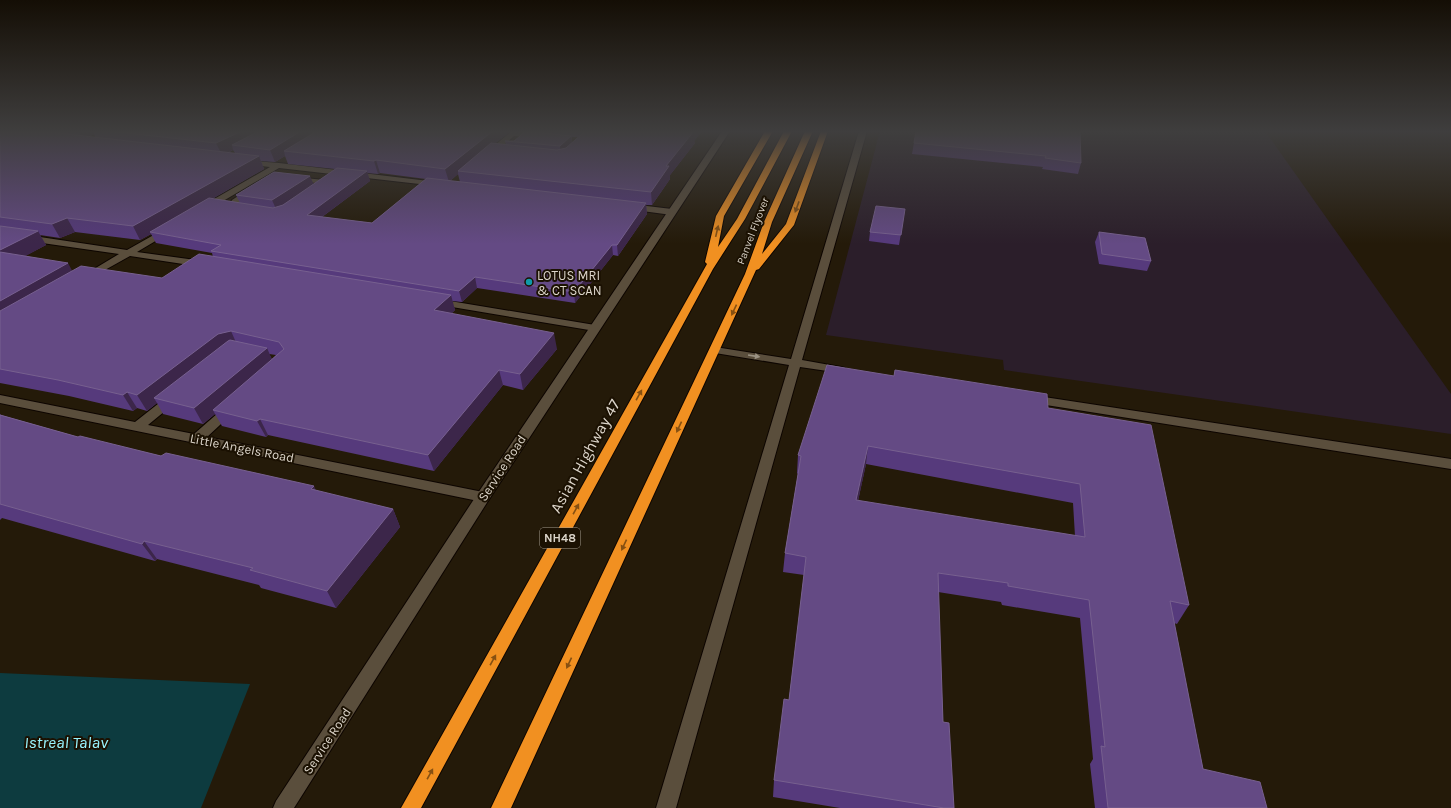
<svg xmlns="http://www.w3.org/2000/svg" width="1451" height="808" font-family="Karla,sans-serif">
<rect width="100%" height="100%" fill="#241a09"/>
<path fill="#2b1e2a" d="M 880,131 L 1265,131 L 1451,394 L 1451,434 L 1004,370 L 1003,360 L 826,335 Z"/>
<path fill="#0d3b3f" d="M 0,673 L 250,684 L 201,808 L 0,808 Z"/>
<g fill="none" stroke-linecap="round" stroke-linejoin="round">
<defs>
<path id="street" d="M 512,131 L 537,134 L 541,136 L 537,138 L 514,136 L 491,157 L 485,157 L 485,153 Z
M 859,131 L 867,131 L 802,360 L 841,367 L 845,368 L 847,370 L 845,372 L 841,373 L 800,367 L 676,808 L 656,808 L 789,365 L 715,353 L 709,350 L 715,347 L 791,359 Z
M 243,160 L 279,163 L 437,182 L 441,184 L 437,186 L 279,168 L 208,210 L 202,210 L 201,208 L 202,206 L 270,167 L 243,164 Z
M 294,177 L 325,180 L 329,182 L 325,184 L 297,181 L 293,179 Z
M 249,189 L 255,189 L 256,191 L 238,204 L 232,204 L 231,202 L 232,200 Z
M 630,204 L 672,209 L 676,212 L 672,215 L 627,209 L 626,207 L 627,205 Z
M 166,228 L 170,231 L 169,233 L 137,252 L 203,261 L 206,262 L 208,264 L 206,266 L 203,267 L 130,256 L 87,280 L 82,277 L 84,275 L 119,254 L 0,237 L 0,231 L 127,250 Z
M 438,299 L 595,325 L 600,328 L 595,331 L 434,304 L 433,302 Z
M 0,395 L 135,422 L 168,396 L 176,396 L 178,399 L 176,402 L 148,425 L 194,434 L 226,406 L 234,406 L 236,409 L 234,412 L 207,437 L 483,492 L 488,493 L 490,497 L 488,501 L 483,502 L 0,403 Z
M 1031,395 L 1451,459 L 1451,469 L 1027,402 L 1025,399 L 1027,396 Z"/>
<path id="secondary" d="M 722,131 L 730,131 L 488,501 L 294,808 L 273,808 L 276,801 L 478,493 Z"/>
<path id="highway" d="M 765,131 L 773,131 L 724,216 L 718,247 L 737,219 L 784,131 L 792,131 L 745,219 L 713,269 L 421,808 L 401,808 L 707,264 L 705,262 L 716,216 Z
M 805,131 L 813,131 L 772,222 L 762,254 L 786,224 L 821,131 L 828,131 L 794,225 L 759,269 L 756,270 L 511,808 L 491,808 L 745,274 L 764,222 Z"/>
</defs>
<use href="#street" stroke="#0d0500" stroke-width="2"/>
<use href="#secondary" stroke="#0d0500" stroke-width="2"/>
<use href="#highway" stroke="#0d0500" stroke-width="2"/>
<use href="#street" fill="#5a4e3c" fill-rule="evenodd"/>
<use href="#secondary" fill="#5a4e3c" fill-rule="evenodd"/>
<use href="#highway" fill="#f19021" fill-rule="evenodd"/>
</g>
<path fill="#563a7c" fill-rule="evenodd" d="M 0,131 L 511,131 L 495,143 L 506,145 L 505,141 L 514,141 L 526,131 L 524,131 L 702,131 L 694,141 L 695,143 L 670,175 L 670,179 L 652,205 L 646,205 L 647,214 L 618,256 L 613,255 L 575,303 L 477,288 L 462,302 L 452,301 L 455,310 L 451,314 L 557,349 L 523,390 L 503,385 L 434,471 L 268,435 L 266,437 L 222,426 L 215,414 L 203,424 L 163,414 L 157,403 L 147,411 L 137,408 L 133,411 L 69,396 L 0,383 ZM 94,134 L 95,137 L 89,137 ZM 572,137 L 578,137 L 572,143 ZM 233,150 L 235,153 L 228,153 ZM 285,156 L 288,164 L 335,169 L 313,184 L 236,195 L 240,203 L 212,199 L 264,169 L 261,161 L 275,162 ZM 367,173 L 378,174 L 380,173 L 426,179 L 372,223 L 322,217 L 370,181 ZM 458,174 L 460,182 L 450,181 ZM 75,232 L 140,240 L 151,234 L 156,243 L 212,253 L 213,257 L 162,278 L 72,271 L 25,256 L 46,245 L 40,235 L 60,238 ZM 269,354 L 276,355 L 272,359 Z
M 916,131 L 1081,163 L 1078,174 L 1042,169 L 1043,167 L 912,154 Z
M 905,209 L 899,245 L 869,241 L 870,232 Z
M 1099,232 L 1151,261 L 1147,271 L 1099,264 L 1095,242 Z
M 1048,408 L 1189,605 L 1177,624 L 1174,623 L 1203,769 L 1267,808 L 1095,808 L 1090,764 L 1093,759 L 1080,618 L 1002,605 L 1001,602 L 938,592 L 943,722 L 954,808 L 840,808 L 773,797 L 774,780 L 789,700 L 804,575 L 783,572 L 785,553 L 798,474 L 797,473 L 798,455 ZM 866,464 L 1073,503 L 1075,536 L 858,501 Z
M 0,414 L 1,415 L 78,437 L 316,491 L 393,509 L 400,527 L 336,608 L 261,588 L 259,585 L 157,559 L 155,561 L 2,518 L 0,520 Z"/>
<path fill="#3c264a" d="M 78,131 L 92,131 L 94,134 L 83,139 Z
M 242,131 L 272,131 L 232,145 L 233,150 L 222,155 L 216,143 Z
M 301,131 L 313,131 L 315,137 L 284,151 L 285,156 L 275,162 L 270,150 Z
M 493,131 L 511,131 L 462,171 L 458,171 L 458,174 L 449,182 L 445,169 Z
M 692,131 L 702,131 L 694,141 L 695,143 L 670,175 L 670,179 L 652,205 L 651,192 L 666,166 Z
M 571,136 L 573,144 L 561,155 L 560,146 Z
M 259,156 L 264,169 L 153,233 L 150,232 L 151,234 L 140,240 L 133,226 Z
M 376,160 L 380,173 L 378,174 L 374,161 Z
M 367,171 L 370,181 L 311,225 L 307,215 Z
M 310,176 L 314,185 L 276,209 L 272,200 Z
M 646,203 L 647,214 L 618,256 L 617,245 Z
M 67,218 L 75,232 L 60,238 L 52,224 Z
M 38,231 L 46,245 L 7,266 L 0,256 L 0,250 Z
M 612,245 L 613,255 L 575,303 L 574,292 Z
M 68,263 L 76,278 L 0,322 L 0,301 Z
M 475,277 L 477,288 L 462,302 L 459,291 Z
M 451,295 L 455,310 L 438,326 L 434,310 Z
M 231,331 L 238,347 L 154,398 L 157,403 L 147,411 L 137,395 L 218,334 Z
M 554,333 L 557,349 L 523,390 L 520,374 Z
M 267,348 L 274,364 L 213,410 L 215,414 L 203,424 L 194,408 Z
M 499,370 L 503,385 L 434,471 L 428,455 Z
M 127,392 L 137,408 L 133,411 L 123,395 Z
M 260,419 L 268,435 L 266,437 L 257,421 Z
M 868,446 L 866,464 L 854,519 L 856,500 Z
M 314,486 L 322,504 L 311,489 Z
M 393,509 L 400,527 L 336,608 L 327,591 Z
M 144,541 L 157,559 L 155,561 L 142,544 Z"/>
<path fill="#644a84" stroke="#77608f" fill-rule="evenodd" d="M 0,131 L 41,131 L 259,156 L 133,226 L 67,218 L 52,224 L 0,217 Z
M 109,131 L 242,131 L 216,143 Z
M 259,131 L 301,131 L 270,150 L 232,145 Z
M 317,131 L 493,131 L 445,169 L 376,160 L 374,161 L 284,151 Z
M 526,131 L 571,136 L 560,146 L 505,141 L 514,141 Z
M 583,131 L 694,131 L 666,166 L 669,166 L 651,192 L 458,171 L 491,143 L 557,150 L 566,148 L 583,133 Z
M 916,131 L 1080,131 L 1081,163 L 1045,158 L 1046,156 L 914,143 Z
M 337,168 L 367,171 L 307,215 L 372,223 L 427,178 L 646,203 L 617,245 L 612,245 L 574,292 L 475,277 L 459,291 L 211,251 L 221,245 L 150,232 L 209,198 L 273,208 L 283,205 Z
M 274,172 L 310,176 L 272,200 L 236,195 Z
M 876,206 L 905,209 L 901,235 L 870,232 Z
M 0,226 L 38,231 L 0,250 Z
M 1099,232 L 1145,238 L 1151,261 L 1102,254 Z
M 0,252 L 68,263 L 0,301 Z
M 199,254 L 451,295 L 434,310 L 554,333 L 520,374 L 499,370 L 428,455 L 260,419 L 257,421 L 213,410 L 284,349 L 279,342 L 231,331 L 218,334 L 137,395 L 127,392 L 123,395 L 58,380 L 0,369 L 0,311 L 81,266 L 162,278 Z
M 230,340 L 267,348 L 194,408 L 154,398 L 228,341 Z
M 827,365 L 894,376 L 895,370 L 1047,394 L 1048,408 L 1151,425 L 1189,605 L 1170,601 L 1203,769 L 1260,782 L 1267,808 L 1108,808 L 1101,746 L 1105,747 L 1089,600 L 1008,586 L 1008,583 L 938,573 L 943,722 L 949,723 L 954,808 L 944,808 L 774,780 L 784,699 L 789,700 L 806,557 L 785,553 L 801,456 L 798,455 ZM 868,446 L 1080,484 L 1085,537 L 856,500 Z
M 0,415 L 78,437 L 80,436 L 161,456 L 166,453 L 314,486 L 311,489 L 393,509 L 327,591 L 250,570 L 253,568 L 144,541 L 142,544 L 0,504 Z"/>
<defs><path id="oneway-solid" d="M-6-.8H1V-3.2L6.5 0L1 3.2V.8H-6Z"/></defs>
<g fill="#865012">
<use href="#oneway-solid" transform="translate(797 207) rotate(110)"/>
<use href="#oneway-solid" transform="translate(717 231) rotate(-77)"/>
<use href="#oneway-solid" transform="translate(734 310) rotate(115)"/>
<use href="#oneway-solid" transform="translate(639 395) rotate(-61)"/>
<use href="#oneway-solid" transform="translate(679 427) rotate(115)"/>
<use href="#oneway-solid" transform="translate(576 509) rotate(-61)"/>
<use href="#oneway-solid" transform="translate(624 545) rotate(115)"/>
<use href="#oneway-solid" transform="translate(493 660) rotate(-61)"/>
<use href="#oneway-solid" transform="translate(569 663) rotate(115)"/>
<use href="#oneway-solid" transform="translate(430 774) rotate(-61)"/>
</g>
<use fill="#9b9283" href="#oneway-solid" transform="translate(754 356) rotate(9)"/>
<linearGradient id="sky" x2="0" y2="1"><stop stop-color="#140e05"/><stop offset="0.54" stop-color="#3f3e3e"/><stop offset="1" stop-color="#3f3e3e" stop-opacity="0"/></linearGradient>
<rect width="1451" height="244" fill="url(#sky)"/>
<circle fill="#0f9aa8" stroke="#1b1102" stroke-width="1.5" cx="529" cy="282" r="4"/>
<g text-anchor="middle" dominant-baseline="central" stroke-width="4" stroke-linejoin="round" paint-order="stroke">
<g font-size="11" fill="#dcd5ca" stroke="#1b1102">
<text transform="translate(753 231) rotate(-69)">Panvel Flyover</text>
</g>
<rect fill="#1b1102" stroke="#a29a8e" stroke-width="1" x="540" y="528" width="40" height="20" rx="3"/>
<g font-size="12" font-weight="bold" fill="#dcd5ca">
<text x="560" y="538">NH48</text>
</g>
<g font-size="13" fill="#dcd5ca" stroke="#1b1102" text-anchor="start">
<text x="537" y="275">LOTUS MRI<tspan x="537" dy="15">&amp; CT SCAN</tspan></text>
</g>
<g font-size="13" fill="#dcd5ca" stroke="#1b1102">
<text transform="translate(242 448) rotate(11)">Little Angels Road</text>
<text transform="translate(502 468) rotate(-57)">Service Road</text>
<text transform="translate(327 741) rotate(-57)">Service Road</text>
</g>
<g font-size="16" fill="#dcd5ca" stroke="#1b1102">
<text transform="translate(585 456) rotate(-61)">Asian Highway 47</text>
</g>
<g font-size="17" font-style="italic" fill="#98f5ff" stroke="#1b1102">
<text x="66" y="742">Istreal Talav</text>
</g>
</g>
</svg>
